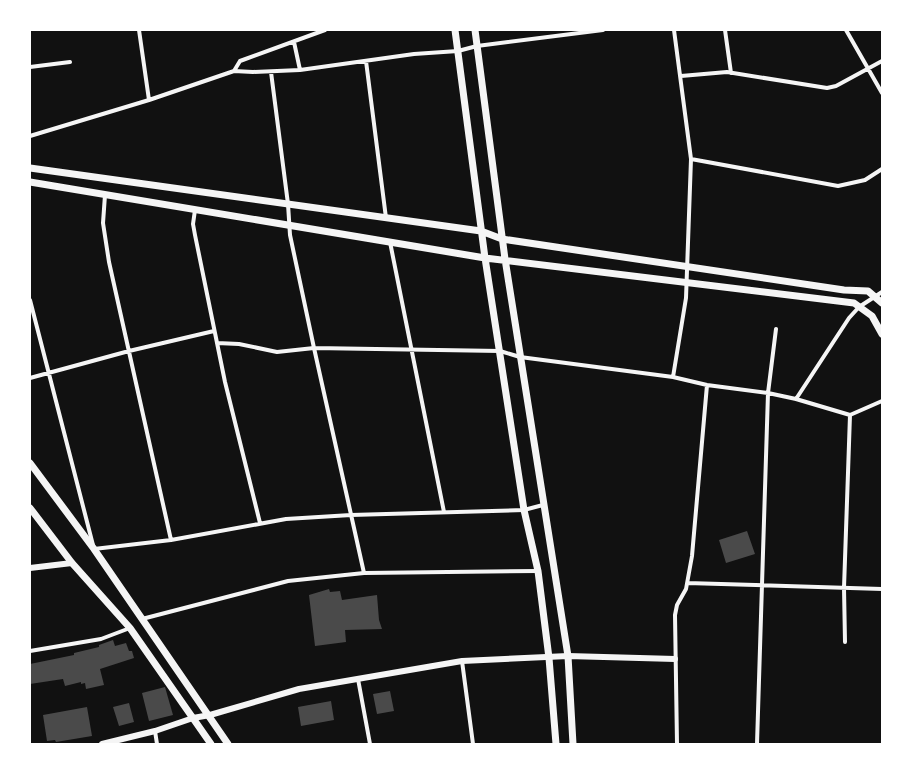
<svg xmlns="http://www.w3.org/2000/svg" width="912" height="774" font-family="'Space Grotesk',sans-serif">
<rect width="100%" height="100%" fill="#111"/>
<path fill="#4a4a4a" d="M 747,531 L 755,554 L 726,563 L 719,540 Z
M 329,589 L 330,592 L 340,591 L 342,600 L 377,595 L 379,620 L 382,629 L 345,630 L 346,642 L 315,646 L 309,595 Z
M 113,640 L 115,646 L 126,643 L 129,651 L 132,651 L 134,658 L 100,669 L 104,685 L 86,689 L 85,683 L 81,684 L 81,682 L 65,686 L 63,679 L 30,684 L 30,664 L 74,655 L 74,653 L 99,647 L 99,645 Z
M 165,687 L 173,715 L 149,721 L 142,693 Z
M 390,691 L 394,711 L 377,714 L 373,694 Z
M 331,701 L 334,720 L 301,726 L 298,707 Z
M 129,703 L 134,722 L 119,726 L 113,707 Z
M 87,707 L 92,736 L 56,742 L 55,740 L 47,741 L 43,715 Z"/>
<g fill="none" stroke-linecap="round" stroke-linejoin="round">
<path stroke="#f5f5f5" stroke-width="4" d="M 139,30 L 149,100
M 725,30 L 731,73
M 846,30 L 882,93
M 294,42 L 300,70
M 366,61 L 386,218
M 30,67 L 70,62
M 234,71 L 240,61 L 325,30
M 271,72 L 288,204 L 290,235 L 314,348 L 364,573
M 681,76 L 727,72 L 827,88 L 836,86 L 882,61
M 30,136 L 149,100 L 234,71 L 253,72 L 300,70 L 414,54 L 458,51 L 477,46 L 603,30
M 691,159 L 838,186 L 865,180 L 882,169
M 105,195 L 103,223 L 109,262 L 171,540
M 195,210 L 193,224 L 195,235 L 225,382 L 260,523
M 390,242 L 444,512
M 30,300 L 94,549 L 171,540 L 286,519 L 351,515 L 524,510 L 543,505
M 217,343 L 239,344 L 277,352 L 314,348 L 500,351 L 520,357 L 673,377 L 707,385 L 768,393 L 796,399 L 850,415 L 882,401
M 673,377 L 686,298 L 691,159 L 674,30
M 30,378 L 129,351 L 214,331
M 796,399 L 849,318 L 859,307 L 882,292
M 687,583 L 882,589
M 142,619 L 288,581 L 364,573 L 538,571
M 845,642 L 844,588 L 850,415
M 30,651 L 101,639 L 130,628
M 462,661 L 473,744
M 358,679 L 370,744
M 155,731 L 157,744
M 677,744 L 675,615 L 677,605 L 686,589 L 692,556 L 707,385
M 757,744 L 768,393 L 776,329"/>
<path stroke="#f5f5f5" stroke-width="6" d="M 30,568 L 72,563
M 102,744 L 155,731 L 193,718 L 210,715 L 299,689 L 462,661 L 568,656 L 675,659"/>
<path stroke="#f5f5f5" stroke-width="7" d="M 455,30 L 485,258 L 524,510 L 538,571 L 549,658 L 556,744
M 475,30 L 505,259 L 568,656 L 573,744
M 30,168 L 481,231 L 502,239 L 844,290 L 868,291 L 882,303
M 30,182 L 485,258 L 854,303 L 872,316 L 882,334
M 30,463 L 94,549 L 228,744
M 30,508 L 72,563 L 130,628 L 211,744"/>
</g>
<rect width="912" height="774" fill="none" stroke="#ffffff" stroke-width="62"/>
</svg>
